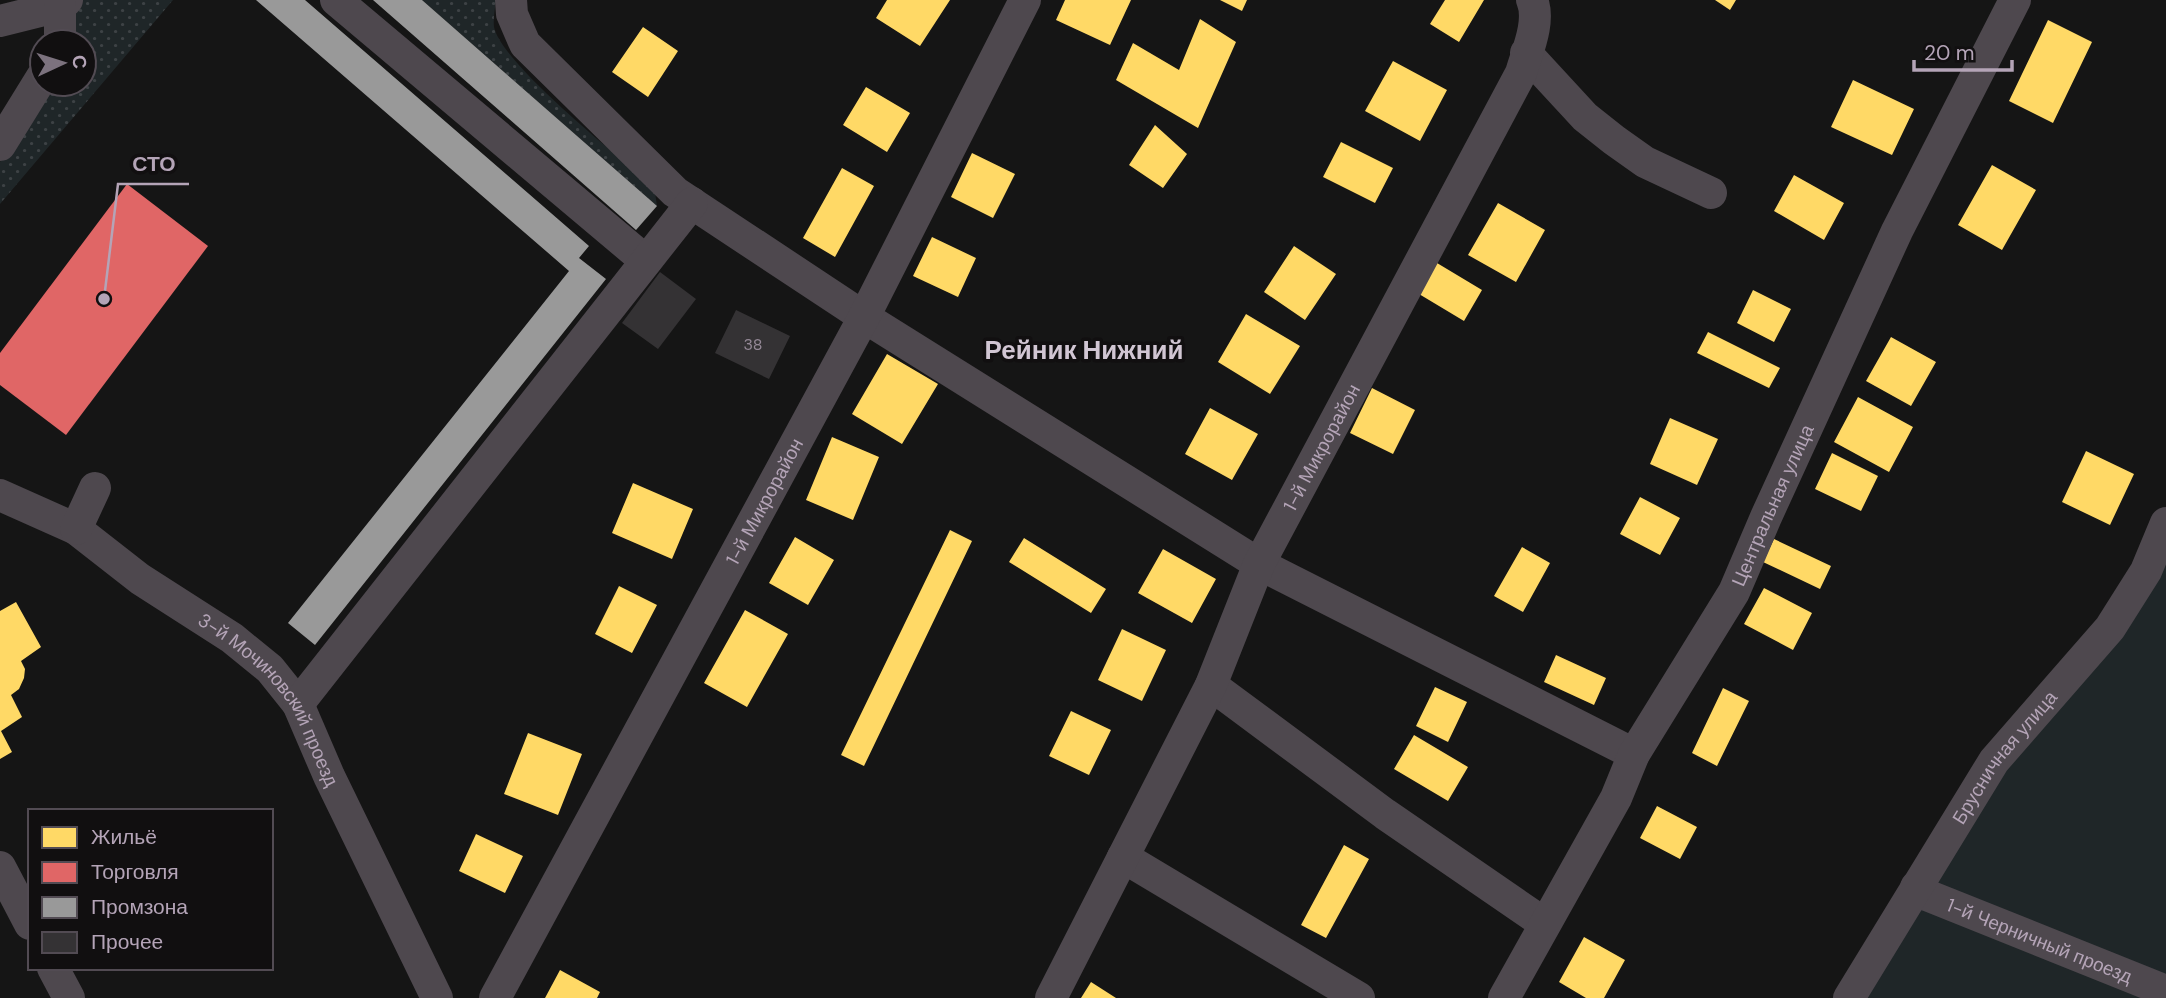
<svg xmlns="http://www.w3.org/2000/svg" width="2166" height="998" font-family="'DM Sans',sans-serif">
<defs>
<pattern id="grass-dots" width="8" height="8" patternUnits="userSpaceOnUse" patternTransform="scale(1.75)"><rect width="8" height="8" fill="#1f2628"/><path d="M2 2h.1M6 6h.1" fill="none" stroke="#3d4245" stroke-width="1.8" stroke-linecap="round"/></pattern>
</defs>
<rect width="100%" height="100%" fill="#151515"/>
<path fill="url(#grass-dots)" d="M 77,0 L 173,0 L 0,204 L 0,162 L 47,84 L 84,84 L 84,42 L 71,42 Z
M 422,0 L 496,0 C 495,8 493,19 494,27 C 501,63 622,160 654,186 L 657,206 Z"/>
<path fill="#1f2628" d="M 2166,555 L 2166,998 L 1864,998 L 1998,780 Z"/>
<path fill="#ffd966" d="M 887,0 L 950,0 L 920,46 L 876,18 Z
M 1065,0 L 1131,0 L 1110,45 L 1056,20 Z
M 1220,0 L 1247,0 L 1242,11 Z
M 1445,0 L 1484,0 L 1459,42 L 1430,24 Z
M 1715,0 L 1736,0 L 1730,10 Z
M 1200,19 L 1236,42 L 1198,128 L 1116,80 L 1133,43 L 1179,70 Z
M 2048,20 L 2092,42 L 2053,123 L 2009,101 Z
M 643,27 L 678,51 L 648,97 L 612,72 Z
M 1393,61 L 1447,90 L 1420,141 L 1365,111 Z
M 1853,80 L 1914,109 L 1892,155 L 1831,127 Z
M 866,87 L 910,113 L 887,152 L 843,125 Z
M 1155,125 L 1187,154 L 1163,188 L 1129,165 Z
M 1341,142 L 1393,168 L 1375,203 L 1323,177 Z
M 972,153 L 1015,174 L 993,218 L 951,197 Z
M 1992,165 L 2036,190 L 2002,250 L 1958,225 Z
M 842,168 L 874,186 L 835,257 L 803,238 Z
M 1794,175 L 1844,203 L 1824,240 L 1774,211 Z
M 1498,203 L 1545,230 L 1516,282 L 1468,255 Z
M 932,237 L 976,258 L 958,297 L 913,276 Z
M 1294,246 L 1336,274 L 1305,320 L 1264,292 Z
M 1437,263 L 1482,290 L 1464,321 L 1419,294 Z
M 1753,290 L 1791,309 L 1774,342 L 1737,323 Z
M 1246,314 L 1300,346 L 1270,394 L 1218,362 Z
M 1708,332 L 1780,368 L 1769,388 L 1697,353 Z
M 1891,337 L 1936,362 L 1911,406 L 1866,381 Z
M 887,354 L 938,384 L 902,444 L 852,414 Z
M 1372,388 L 1415,410 L 1393,454 L 1350,433 Z
M 1858,397 L 1913,427 L 1889,472 L 1834,442 Z
M 1210,408 L 1258,434 L 1232,480 L 1185,454 Z
M 1670,418 L 1718,439 L 1697,485 L 1650,464 Z
M 832,437 L 879,457 L 853,520 L 806,500 Z
M 2086,451 L 2134,474 L 2110,525 L 2062,502 Z
M 1832,453 L 1878,476 L 1861,511 L 1815,489 Z
M 633,483 L 693,509 L 672,559 L 612,533 Z
M 1640,497 L 1680,518 L 1660,555 L 1620,534 Z
M 950,530 L 972,541 L 864,766 L 841,755 Z
M 795,537 L 834,560 L 808,605 L 769,583 Z
M 1024,538 L 1106,589 L 1091,613 L 1009,562 Z
M 1774,539 L 1831,566 L 1820,589 L 1763,562 Z
M 1522,547 L 1550,563 L 1523,612 L 1494,596 Z
M 1163,549 L 1216,579 L 1192,623 L 1138,593 Z
M 619,586 L 657,605 L 632,653 L 595,634 Z
M 1764,588 L 1812,613 L 1793,650 L 1744,624 Z
M 16,602 L 41,647 L 21,661 L 25,669 L 24,678 L 19,689 L 11,695 L 22,717 L 1,731 L 12,752 L 0,759 L 0,611 Z
M 745,610 L 788,634 L 747,707 L 704,683 Z
M 1122,629 L 1166,650 L 1142,701 L 1098,680 Z
M 1556,655 L 1606,678 L 1594,705 L 1544,682 Z
M 1435,687 L 1467,702 L 1448,742 L 1416,726 Z
M 1723,688 L 1749,701 L 1717,766 L 1692,753 Z
M 1071,711 L 1111,730 L 1089,775 L 1049,756 Z
M 528,733 L 582,754 L 558,815 L 504,794 Z
M 1414,735 L 1468,767 L 1448,801 L 1394,769 Z
M 1657,806 L 1697,827 L 1680,859 L 1640,838 Z
M 476,834 L 523,856 L 505,893 L 459,871 Z
M 1344,845 L 1369,859 L 1326,938 L 1301,925 Z
M 1584,937 L 1625,960 L 1604,998 L 1586,998 L 1559,982 Z
M 560,970 L 600,992 L 597,998 L 545,998 Z
M 1091,982 L 1116,998 L 1081,998 Z"/>
<path fill="#e06666" d="M 127,184 L 208,246 L 66,435 L 0,385 L 0,353 Z"/>
<path fill="#999" d="M 256,0 L 305,0 L 589,246 L 579,258 L 606,279 L 315,645 L 288,623 L 569,271 Z
M 373,0 L 422,0 L 657,206 L 636,230 Z"/>
<path fill="#343234" d="M 660,272 L 696,299 L 658,349 L 622,323 Z
M 736,310 L 790,336 L 769,379 L 715,353 Z"/>
<g fill="none" stroke-linecap="round" stroke-linejoin="round">
<g stroke="#4e484e" stroke-width="32">
<path d="M 336,0 L 646,261"/>
<path d="M 511,0 L 512,14 L 525,44 L 675,192 L 864,317 L 1259,564 L 1634,754"/>
<path d="M 0,21 L 60,6 L 67,0"/>
<path d="M 60,42 L 60,6"/>
<path d="M 1526,53 L 1585,117 L 1614,140 L 1645,162 L 1711,193"/>
<path d="M 0,145 L 42,77"/>
<path id="s1" d="M 0,495 L 76,529 L 140,579 L 232,638 L 270,669 L 298,704 L 329,776 L 437,998"/>
<path d="M 76,529 L 95,488"/>
<path d="M 1211,685 L 1385,814 L 1545,924"/>
<path d="M 298,704 L 692,203"/>
<path d="M 1123,857 L 1359,998"/>
<path d="M 0,867 L 30,924"/>
<path id="s2" d="M 1916,887 L 1929,896 L 2166,991"/>
<path d="M 53,968 L 69,998"/>
<path id="s3" d="M 495,998 L 864,317 L 1025,0"/>
<path id="s4" d="M 1051,998 L 1211,685 L 1259,564 L 1521,73 C 1527,52 1541,21 1532,0"/>
<path id="s5" d="M 1504,998 L 1616,798 L 1634,754 L 1734,592 L 1766,517 L 1897,231 L 2015,0"/>
<path id="s6" d="M 1849,998 L 1994,761 L 2110,628 L 2146,571 L 2166,523"/>
</g>
</g>
<g text-anchor="middle" dominant-baseline="central" stroke-width="7" stroke-linejoin="round" paint-order="stroke">
<g font-size="16" fill="#948896">
<text x="753" y="344">38</text>
</g>
<g font-size="19" fill="#b4a4b7" stroke="#110f10">
<text stroke="none"><textPath href="#s4" startOffset="614">1-й Микрорайон</textPath></text>
<text stroke="none"><textPath href="#s3" startOffset="565">1-й Микрорайон</textPath></text>
<text stroke="none"><textPath href="#s5" startOffset="562">Центральная улица</textPath></text>
<text stroke="none"><textPath href="#s1" startOffset="346">3-й Мочиновский проезд</textPath></text>
<text stroke="none"><textPath href="#s6" startOffset="287">Брусничная улица</textPath></text>
<text stroke="none"><textPath href="#s2" startOffset="135">1-й Черничный проезд</textPath></text>
</g>
<g font-size="26" font-weight="bold" fill="#d1c6d3" stroke="#110f10">
<text x="1084" y="350">Рейник Нижний</text>
</g>
</g>
<path fill="none" stroke="#b4a4b7" stroke-width="2.5" d="M104 299L118 184H189"/>
<circle fill="#b4a4b7" stroke="#110f10" stroke-width="2.5" cx="104" cy="299" r="7"/>
<g font-size="21" text-anchor="middle" font-weight="bold" fill="#b4a4b7" stroke="#110f10" stroke-width="7" stroke-linejoin="round" paint-order="stroke">
<text x="154" y="171">СТО</text>
</g>
<rect x="28" y="809" width="245" height="161" fill="#110f10" stroke="#524b53" stroke-width="2"/>
<rect x="42" y="827" width="35" height="21" fill="#ffd966" stroke="#524b53" stroke-width="2"/>
<text x="91" y="844" font-size="21" fill="#b4a4b7">Жильё</text>
<rect x="42" y="862" width="35" height="21" fill="#e06666" stroke="#524b53" stroke-width="2"/>
<text x="91" y="879" font-size="21" fill="#b4a4b7">Торговля</text>
<rect x="42" y="897" width="35" height="21" fill="#999999" stroke="#524b53" stroke-width="2"/>
<text x="91" y="914" font-size="21" fill="#b4a4b7">Промзона</text>
<rect x="42" y="932" width="35" height="21" fill="#343234" stroke="#524b53" stroke-width="2"/>
<text x="91" y="949" font-size="21" fill="#b4a4b7">Прочее</text>
<g transform="translate(63 63) rotate(86)"><circle r="33" fill="#110f10" stroke="#524b53" stroke-width="2"/>
<path d="M0-5L12 26L0 18L-12 26Z" fill="#7c727e"/>
<text y="-10" font-size="19" font-weight="bold" text-anchor="middle" fill="#b4a4b7">С</text>
</g>
<path d="M1914 60v10h98v-10" fill="none" stroke="#b4a4b7" stroke-width="3.5"/>
<text x="1924" y="60" font-size="21" fill="#b4a4b7" stroke="#110f10" stroke-width="5" paint-order="stroke">20 m</text>
</svg>
